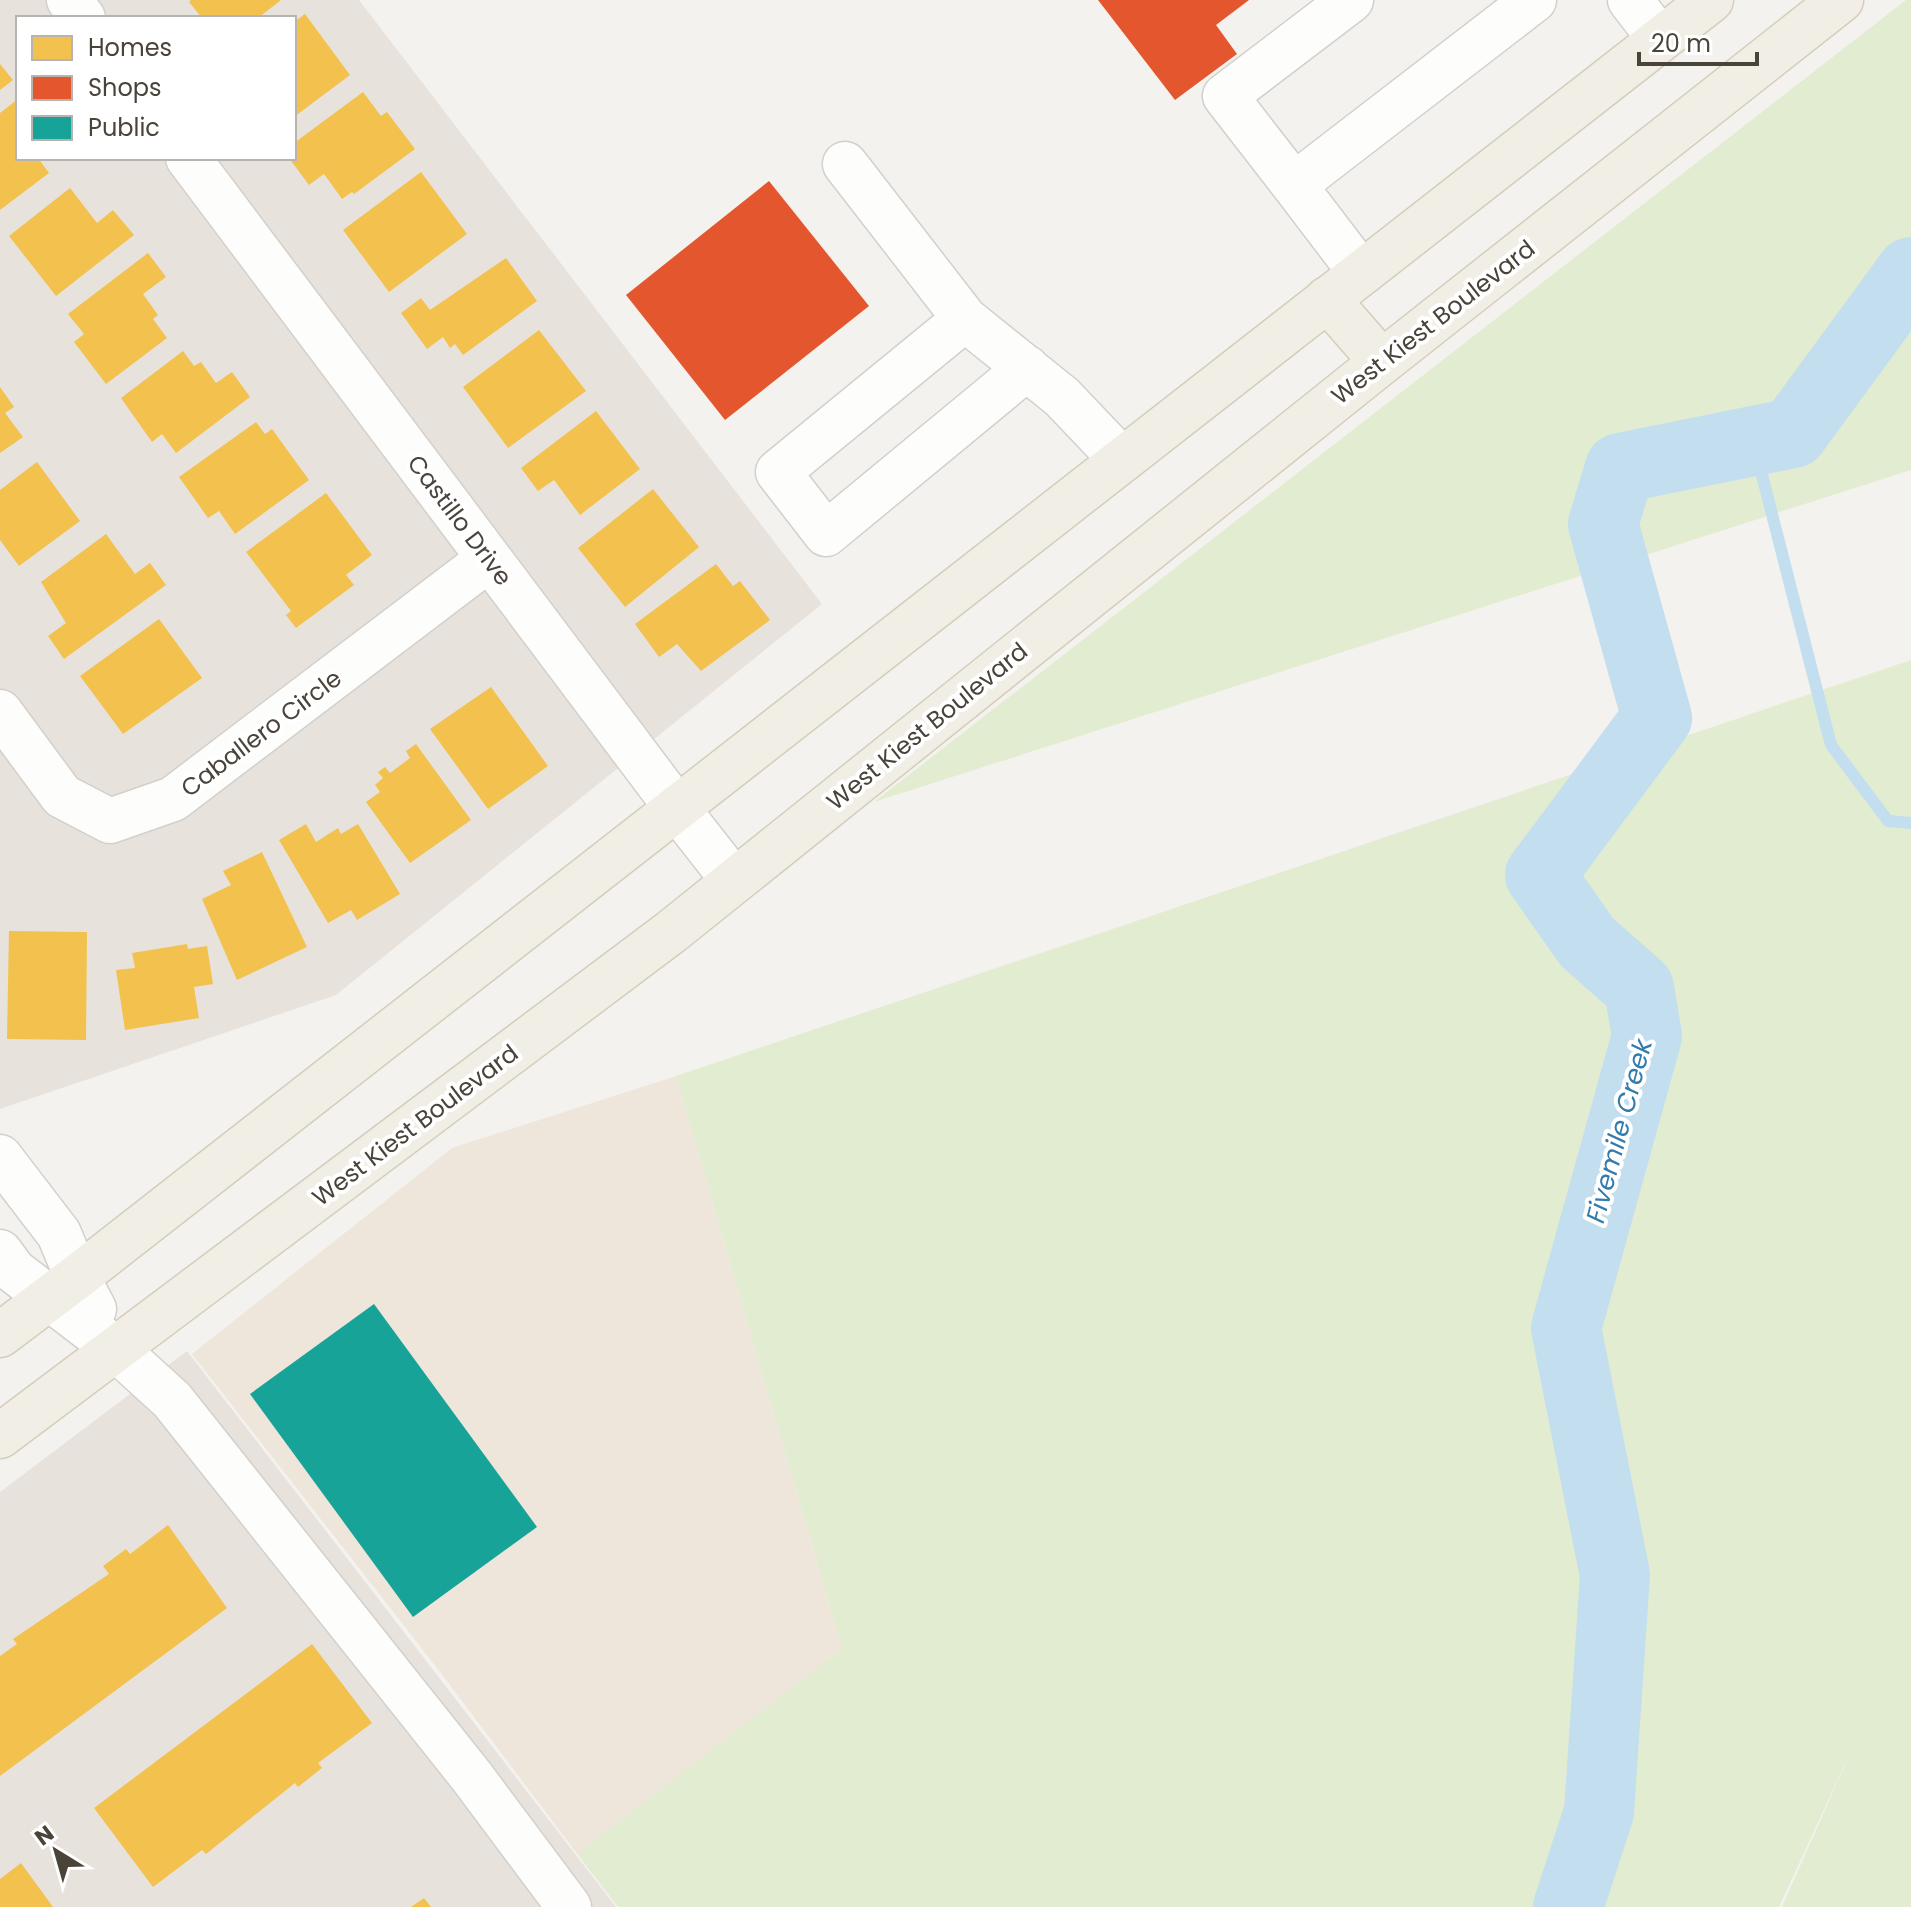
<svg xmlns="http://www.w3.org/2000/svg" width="1911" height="1907" font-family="Poppins,sans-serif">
<rect width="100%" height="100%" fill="#f4f2ee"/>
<path fill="#e7e3dc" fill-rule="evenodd" d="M 0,0 L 359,0 L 822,604 L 336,995 L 0,1109 ZM 18,18 L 294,18 L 294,158 L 18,158 Z
M 187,1351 L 616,1907 L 0,1907 L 0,1492 Z"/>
<path fill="#eee6db" d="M 676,1076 L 842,1649 L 578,1855 L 437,1668 L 192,1354 L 452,1148 Z"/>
<path fill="#e2ecd0" d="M 1906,0 L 1911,0 L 1911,470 L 874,802 Z
M 1911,660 L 1911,1907 L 1782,1907 L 1855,1742 L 1779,1907 L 618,1907 L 578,1855 L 581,1851 L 842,1649 L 676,1076 Z"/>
<path fill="#f2c14e" d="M 191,0 L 281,0 L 258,18 L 202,18 L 189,2 Z
M 305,14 L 350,75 L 294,117 L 294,22 Z
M 0,64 L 13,80 L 0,90 Z
M 363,92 L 381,116 L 387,112 L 415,149 L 354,194 L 352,192 L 342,199 L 324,174 L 309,185 L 289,158 L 294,158 L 294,143 Z
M 18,99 L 18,158 L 38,158 L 49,173 L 0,210 L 0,113 Z
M 421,172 L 467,234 L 389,292 L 343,230 Z
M 70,188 L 97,223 L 113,210 L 134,235 L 56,296 L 9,236 Z
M 148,253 L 166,277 L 143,294 L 158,315 L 153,319 L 167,338 L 106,384 L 74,342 L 84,334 L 68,314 Z
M 506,258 L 537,301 L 463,355 L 455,344 L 450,348 L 443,337 L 427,349 L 401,313 L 421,298 L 430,310 Z
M 539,330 L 586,391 L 508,448 L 463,387 Z
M 183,351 L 194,366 L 201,362 L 216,383 L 232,372 L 250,397 L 176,453 L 162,434 L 152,442 L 121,398 Z
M 0,387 L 14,407 L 5,413 L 23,437 L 0,453 Z
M 596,411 L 640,469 L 580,515 L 554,480 L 538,491 L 521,468 Z
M 256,422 L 265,434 L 272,429 L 309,480 L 235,534 L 219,511 L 208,518 L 179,477 Z
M 37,462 L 80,521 L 19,566 L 0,540 L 0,490 Z
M 653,489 L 699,547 L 625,607 L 578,548 Z
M 326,493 L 372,555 L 346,575 L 354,585 L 296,628 L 286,615 L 291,611 L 246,552 Z
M 106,534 L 135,574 L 150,563 L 166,585 L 64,659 L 48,636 L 66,623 L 41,582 Z
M 716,564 L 733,586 L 740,581 L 770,620 L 701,671 L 677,644 L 659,657 L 635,624 Z
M 159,619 L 202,678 L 123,734 L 80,676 Z
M 491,687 L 548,766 L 488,809 L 430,729 Z
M 416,744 L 471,820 L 410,863 L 366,802 L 380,792 L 375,785 L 383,778 L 378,772 L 385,767 L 390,773 L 410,758 L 406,751 Z
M 306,824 L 316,842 L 338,828 L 341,834 L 358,824 L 400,894 L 357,920 L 351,910 L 328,923 L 279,840 Z
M 262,852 L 307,947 L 237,980 L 202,899 L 231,885 L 223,871 Z
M 9,931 L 87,932 L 86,1040 L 7,1039 Z
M 187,944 L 188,949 L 207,946 L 213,984 L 194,987 L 199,1018 L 125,1030 L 116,970 L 135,968 L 132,953 Z
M 168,1525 L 227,1608 L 0,1776 L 0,1656 L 17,1644 L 13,1639 L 109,1574 L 103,1566 L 126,1549 L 130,1554 Z
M 312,1644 L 372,1723 L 318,1763 L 322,1768 L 298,1787 L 295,1783 L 206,1854 L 202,1850 L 153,1887 L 94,1808 Z
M 21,1863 L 53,1907 L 0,1907 L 0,1879 Z
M 424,1898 L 431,1907 L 411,1907 Z"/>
<path fill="#e4572e" d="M 1098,0 L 1249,0 L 1216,25 L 1237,54 L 1175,100 Z
M 769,181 L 869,306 L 725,420 L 626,295 Z"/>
<path fill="#17a398" d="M 374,1304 L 537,1527 L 413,1617 L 250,1394 Z"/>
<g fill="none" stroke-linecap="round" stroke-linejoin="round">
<path stroke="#c2deef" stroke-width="12" d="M 1753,440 L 1831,745 L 1888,821 L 1911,823"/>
<path stroke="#c2deef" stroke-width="70" d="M 1568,1907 L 1599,1812 L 1615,1575 L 1566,1328 L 1647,1036 L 1639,988 L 1587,942 L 1540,875 L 1657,718 L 1603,524 L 1620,468 L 1793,433 L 1911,272"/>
<defs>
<path id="minor" d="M 69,0 L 83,18
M 1630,0 L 1660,39
M 188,158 L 676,807 L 734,881
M 845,164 L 965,319 L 1062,397 L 1122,460
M 1294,185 L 1225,96 L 1351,0
M 1361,273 L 1294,185 L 1534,0
M 965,319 L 778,472 L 826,534 L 1027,368
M 0,712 L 62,796 L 110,821 L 173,799 L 489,559
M 0,1157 L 59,1234 L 77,1277 L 94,1309
M 0,1252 L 14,1271 L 116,1349 L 172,1400 L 472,1777 L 569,1907"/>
<path id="major" d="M 1327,299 L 1382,362
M 0,1335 L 77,1277 L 1711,0
M 0,1436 L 671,932 L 1382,362 L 1841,0"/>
</defs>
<use href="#minor" stroke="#d2d0cc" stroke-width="47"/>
<use href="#major" stroke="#d5cdbc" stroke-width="47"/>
<use href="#minor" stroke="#fdfdfc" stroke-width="44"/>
<use href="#major" stroke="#f1eee6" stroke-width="44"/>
</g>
<g text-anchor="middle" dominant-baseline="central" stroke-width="8" stroke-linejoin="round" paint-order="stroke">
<g font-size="24" fill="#4a433a" stroke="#fff">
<text transform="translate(1433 322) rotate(-38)">West Kiest Boulevard</text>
<text transform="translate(460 520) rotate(53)">Castillo Drive</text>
<text transform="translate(927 726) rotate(-39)">West Kiest Boulevard</text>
<text transform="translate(261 733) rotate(-37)">Caballero Circle</text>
<text transform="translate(415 1125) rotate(-37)">West Kiest Boulevard</text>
</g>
<g font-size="26" font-style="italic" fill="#327bad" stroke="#fff">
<text transform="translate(1619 1131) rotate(-75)">Fivemile Creek</text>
</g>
</g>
<rect x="16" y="16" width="280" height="144" fill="#ffffff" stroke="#b7b4b0" stroke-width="2"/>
<rect x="32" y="36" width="40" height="24" fill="#f2c14e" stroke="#b7b4b0" stroke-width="2"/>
<text x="88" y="56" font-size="24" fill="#4a433a">Homes</text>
<rect x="32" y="76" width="40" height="24" fill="#e4572e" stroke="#b7b4b0" stroke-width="2"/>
<text x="88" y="96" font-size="24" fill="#4a433a">Shops</text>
<rect x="32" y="116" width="40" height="24" fill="#17a398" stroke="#b7b4b0" stroke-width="2"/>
<text x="88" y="136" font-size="24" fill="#4a433a">Public</text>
<g transform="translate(56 1851) rotate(323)" stroke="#ffffff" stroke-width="6" paint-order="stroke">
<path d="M0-6L14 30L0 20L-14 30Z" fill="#4a433a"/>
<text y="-12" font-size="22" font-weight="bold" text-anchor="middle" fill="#4a433a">N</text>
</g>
<path d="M1639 52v12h118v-12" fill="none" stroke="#4a433a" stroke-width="4"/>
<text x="1651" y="52" font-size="24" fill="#4a433a" stroke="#ffffff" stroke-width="6" paint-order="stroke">20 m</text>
</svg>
